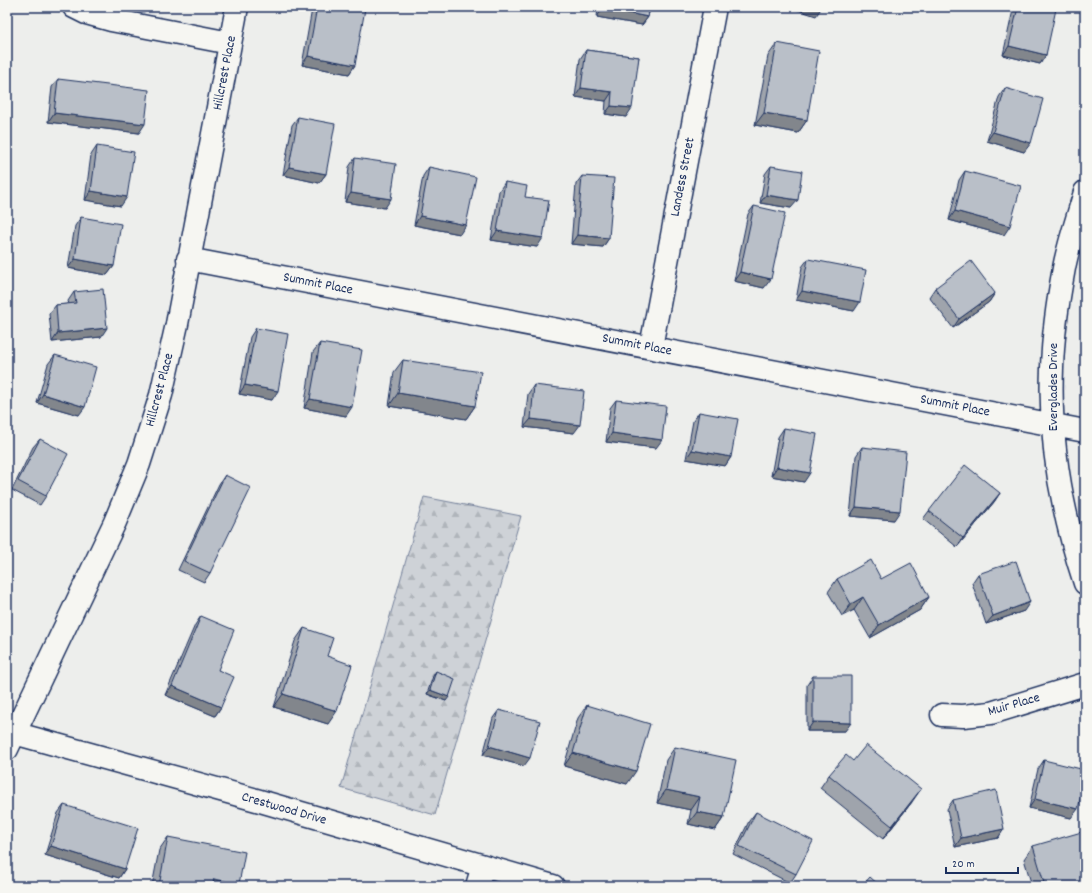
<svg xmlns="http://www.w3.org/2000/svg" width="1092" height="893" font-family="Dekko,sans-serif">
<defs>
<pattern id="forest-firs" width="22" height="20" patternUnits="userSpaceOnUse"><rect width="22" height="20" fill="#ced2d7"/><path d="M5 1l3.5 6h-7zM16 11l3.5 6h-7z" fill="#b0b5bb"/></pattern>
</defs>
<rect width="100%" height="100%" fill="#edeeec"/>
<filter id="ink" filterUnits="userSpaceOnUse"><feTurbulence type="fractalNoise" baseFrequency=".025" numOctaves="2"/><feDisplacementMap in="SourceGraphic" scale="8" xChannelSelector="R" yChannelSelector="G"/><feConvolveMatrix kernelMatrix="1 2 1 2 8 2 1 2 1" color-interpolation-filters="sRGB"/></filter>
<g filter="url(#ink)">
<path fill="url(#forest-firs)" stroke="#74809a" d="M 424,497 L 521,516 L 435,815 L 341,788 Z"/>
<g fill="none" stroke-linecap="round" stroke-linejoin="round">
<defs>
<path id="minor" d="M 74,7 L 86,13 L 111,20 L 230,43
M 1085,192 C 1078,217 1069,242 1064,268 C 1058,300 1053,335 1052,368 C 1049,440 1062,514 1085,583
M 188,259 L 1085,431
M 651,347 L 715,7
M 942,715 L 963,716 L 991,713 L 1085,684
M 14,733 L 260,801 L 553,886
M 7,749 L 115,522 L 139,464 L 161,395 L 177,324 L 237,7
M 477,886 L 483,866"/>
</defs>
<use href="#minor" stroke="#1b2f5e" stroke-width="25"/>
<use href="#minor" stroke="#f6f6f2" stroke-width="22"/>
</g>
<path fill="#9fa4ac" stroke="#1b2f5e" d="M 314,7 L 354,7 L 355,65 L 349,74 L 302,65 L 312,9 Z
M 598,7 L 650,7 L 648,17 L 642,25 L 597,17 Z
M 1015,7 L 1046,7 L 1046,55 L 1040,64 L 1003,55 L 1013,10 Z
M 777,43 L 807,120 L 798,133 L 755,125 L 768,56 Z
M 586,50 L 639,57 L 626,117 L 605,114 L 606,101 L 575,97 L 580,59 Z
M 58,79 L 139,133 L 48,122 L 52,87 Z
M 1005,88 L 1024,152 L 987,141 L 999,97 Z
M 298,117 L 326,174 L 319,183 L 283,175 L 292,125 Z
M 97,146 L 121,206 L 85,200 L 91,155 Z
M 355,158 L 385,208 L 345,202 L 349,167 Z
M 771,166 L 791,208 L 760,203 L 765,174 Z
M 429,167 L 460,234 L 414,225 L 423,176 Z
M 965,171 L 1004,235 L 949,220 L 959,180 Z
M 582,176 L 609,238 L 603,247 L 571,244 L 576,184 Z
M 505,182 L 525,197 L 537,247 L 491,240 L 499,191 Z
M 754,206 L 764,288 L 734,281 L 748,214 Z
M 81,217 L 114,266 L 107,275 L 68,268 L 75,226 Z
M 808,259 L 854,311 L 796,300 L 802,267 Z
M 935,288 L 995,293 L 989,302 L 953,328 L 929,297 Z
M 74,292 L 101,337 L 52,342 L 49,314 L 56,305 L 69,304 L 68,301 Z
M 256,328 L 272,400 L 239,394 L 250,337 Z
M 320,343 L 346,416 L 304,408 L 313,352 Z
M 55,355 L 79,415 L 37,403 L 48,364 Z
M 403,360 L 475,406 L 466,419 L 389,406 L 394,372 Z
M 534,385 L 574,433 L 524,427 L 528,394 Z
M 616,400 L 656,448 L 606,442 L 610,408 Z
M 699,412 L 731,457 L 725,466 L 686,459 L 693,421 Z
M 784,428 L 804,482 L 771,476 L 778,437 Z
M 40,439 L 46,496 L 40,505 L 12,490 L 33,447 Z
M 862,447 L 894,520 L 850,516 L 856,456 Z
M 225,475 L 210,573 L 204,582 L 178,570 L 219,484 Z
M 1000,493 L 994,502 L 957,547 L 923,519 L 929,511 Z
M 978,574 L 1024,611 L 986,624 L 972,583 Z
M 837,579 L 881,579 L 929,597 L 920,610 L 870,638 L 854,610 L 842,616 L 828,592 Z
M 201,616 L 218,670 L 221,707 L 215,716 L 165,695 L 195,625 Z
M 304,628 L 327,656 L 328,724 L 274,707 L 295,641 Z
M 436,671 L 446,701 L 427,694 L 433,676 Z
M 813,676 L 845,731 L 807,731 L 807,685 Z
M 587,705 L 627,784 L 564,766 L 578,718 Z
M 499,710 L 524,766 L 483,755 L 493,718 Z
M 675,747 L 724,817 L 715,830 L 688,824 L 691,810 L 657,803 L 666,760 Z
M 1044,760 L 1071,818 L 1029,808 L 1038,769 Z
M 853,761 L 912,802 L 883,839 L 820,788 L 829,775 Z
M 953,800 L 1004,829 L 998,838 L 955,847 L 947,809 Z
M 64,805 L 125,869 L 119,878 L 45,855 L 58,813 Z
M 756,812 L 796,874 L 790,883 L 733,854 L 749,821 Z
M 168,837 L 238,886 L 152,886 L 159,850 Z
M 1033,846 L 1085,886 L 1032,886 L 1024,859 Z"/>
<path fill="#82868c" stroke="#1b2f5e" d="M 789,7 L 822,7 L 816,16 Z
M 603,8 L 648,17 L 642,25 L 597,17 Z
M 1009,46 L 1046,55 L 1040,64 L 1003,55 Z
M 308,56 L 355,65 L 349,74 L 302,65 Z
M 581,88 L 612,92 L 606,101 L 575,97 Z
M 611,106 L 632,108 L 626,117 L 605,114 Z
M 54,113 L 145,124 L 139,133 L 48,122 Z
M 764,113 L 807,120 L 798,133 L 755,125 Z
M 993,132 L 1031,143 L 1024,152 L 987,141 Z
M 289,167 L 326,174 L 319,183 L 283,175 Z
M 91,191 L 127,197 L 121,206 L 85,200 Z
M 351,193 L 391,199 L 385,208 L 345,202 Z
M 766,195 L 798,200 L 791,208 L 760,203 Z
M 955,211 L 1010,226 L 1004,235 L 949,220 Z
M 420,216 L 466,225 L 460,234 L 414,225 Z
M 497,231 L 543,238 L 537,247 L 491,240 Z
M 577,235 L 609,238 L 603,247 L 571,244 Z
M 75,259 L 114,266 L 107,275 L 68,268 Z
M 740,272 L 771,279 L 764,288 L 734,281 Z
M 802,291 L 860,302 L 854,311 L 796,300 Z
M 995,293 L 989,302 L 953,328 L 959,319 Z
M 107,328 L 101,337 L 52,342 L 58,333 Z
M 245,385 L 278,391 L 272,400 L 239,394 Z
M 398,393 L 475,406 L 466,419 L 389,406 Z
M 43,394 L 85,407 L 79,415 L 37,403 Z
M 310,399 L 352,407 L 346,416 L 304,408 Z
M 531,419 L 580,425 L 574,433 L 524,427 Z
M 612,433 L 662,440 L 656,448 L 606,442 Z
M 692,450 L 731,457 L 725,466 L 686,459 Z
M 777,467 L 810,473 L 804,482 L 771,476 Z
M 1000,493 L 994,502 L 957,547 L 963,538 Z
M 856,507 L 900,511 L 894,520 L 850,516 Z
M 863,597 L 854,610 L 842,616 L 851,604 Z
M 929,597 L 920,610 L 870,638 L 879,625 Z
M 1030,602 L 1024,611 L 986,624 L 993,616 Z
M 172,686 L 221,707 L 215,716 L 165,695 Z
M 430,690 L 449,697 L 446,701 L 427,694 Z
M 283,694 L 337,711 L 328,724 L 274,707 Z
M 813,722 L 851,723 L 845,731 L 807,731 Z
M 489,746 L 530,758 L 524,766 L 483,755 Z
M 573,753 L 636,771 L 627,784 L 564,766 Z
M 921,789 L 912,802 L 883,839 L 892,826 Z
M 666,790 L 700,797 L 691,810 L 657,803 Z
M 1035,799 L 1078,809 L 1071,818 L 1029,808 Z
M 697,812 L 724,817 L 715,830 L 688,824 Z
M 1004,829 L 998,838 L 955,847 L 961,838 Z
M 51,846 L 125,869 L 119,878 L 45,855 Z
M 214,879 L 239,884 L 238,886 L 209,886 Z"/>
<path fill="#b9bfc8" stroke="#1b2f5e" d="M 317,7 L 354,7 L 365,9 L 355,65 L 308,56 Z
M 603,7 L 650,7 L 648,17 L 603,8 Z
M 1018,7 L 1046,7 L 1056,9 L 1046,55 L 1009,46 Z
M 777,43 L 819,51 L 807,120 L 764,113 Z
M 586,50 L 639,57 L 632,108 L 611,106 L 612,92 L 581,88 Z
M 58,79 L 149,90 L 145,124 L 54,113 Z
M 1005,88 L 1043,99 L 1031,143 L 993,132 Z
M 298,117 L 335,124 L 326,174 L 289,167 Z
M 97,146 L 134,152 L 127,197 L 91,191 Z
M 355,158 L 396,164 L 391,199 L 351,193 Z
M 771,166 L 802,171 L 798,200 L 766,195 Z
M 429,167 L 476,177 L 466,225 L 420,216 Z
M 965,171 L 1021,186 L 1010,226 L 955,211 Z
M 582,176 L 614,178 L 609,238 L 577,235 Z
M 505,182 L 527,186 L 525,197 L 549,200 L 543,238 L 497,231 Z
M 754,206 L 785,213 L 771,279 L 740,272 Z
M 81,217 L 121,224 L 114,266 L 75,259 Z
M 808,259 L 866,270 L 860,302 L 802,291 Z
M 971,261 L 995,293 L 959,319 L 935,288 Z
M 103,289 L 107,328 L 58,333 L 56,305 L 76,303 L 74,292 Z
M 256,328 L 288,334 L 278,391 L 245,385 Z
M 320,343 L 362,350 L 352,407 L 310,399 Z
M 55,355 L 96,367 L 85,407 L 43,394 Z
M 403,360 L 481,372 L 475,406 L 398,393 Z
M 534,385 L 584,391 L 580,425 L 531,419 Z
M 616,400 L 666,406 L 662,440 L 612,433 Z
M 699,412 L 738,419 L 731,457 L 692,450 Z
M 784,428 L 817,434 L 810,473 L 777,467 Z
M 40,439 L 68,454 L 46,496 L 18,481 Z
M 862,447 L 906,452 L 900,511 L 856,507 Z
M 965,465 L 1000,493 L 963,538 L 929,511 Z
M 225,475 L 251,488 L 210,573 L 184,561 Z
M 871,560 L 881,579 L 911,563 L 929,597 L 879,625 L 863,597 L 851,604 L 837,579 Z
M 1016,561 L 1030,602 L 993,616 L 978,574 Z
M 201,616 L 234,630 L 218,670 L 234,677 L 221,707 L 172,686 Z
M 304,628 L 333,638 L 327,656 L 352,665 L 337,711 L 283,694 Z
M 436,671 L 455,679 L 449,697 L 430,690 Z
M 813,676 L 851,676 L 851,723 L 813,722 Z
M 587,705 L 650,724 L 636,771 L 573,753 Z
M 499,710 L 540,721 L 530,758 L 489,746 Z
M 866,745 L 921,789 L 892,826 L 829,775 L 846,755 L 853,761 Z
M 675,747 L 736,760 L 724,817 L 697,812 L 700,797 L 666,790 Z
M 1044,760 L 1085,770 L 1085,779 L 1078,809 L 1035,799 Z
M 996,790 L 1004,829 L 961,838 L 953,800 Z
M 64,805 L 138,828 L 125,869 L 51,846 Z
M 756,812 L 813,841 L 796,874 L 739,846 Z
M 1085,831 L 1085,886 L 1045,886 L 1033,846 Z
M 168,837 L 245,852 L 239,884 L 214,879 L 212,886 L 159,886 Z
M 870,877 L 880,886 L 862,886 Z"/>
</g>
<g text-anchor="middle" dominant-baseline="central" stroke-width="3" stroke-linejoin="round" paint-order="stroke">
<g font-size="14" fill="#1b2f5e" stroke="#f6f6f2">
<text transform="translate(225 73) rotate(-79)">Hillcrest Place</text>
<text transform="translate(683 177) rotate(-79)">Landess Street</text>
<text transform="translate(318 284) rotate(11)">Summit Place</text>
<text transform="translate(637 345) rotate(11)">Summit Place</text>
<text transform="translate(1054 387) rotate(-90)">Everglades Drive</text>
<text transform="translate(160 390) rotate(-75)">Hillcrest Place</text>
<text transform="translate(955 406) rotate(11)">Summit Place</text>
<text transform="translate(1014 705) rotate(-16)">Muir Place</text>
<text transform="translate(284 809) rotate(16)">Crestwood Drive</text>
</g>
</g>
<rect width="1092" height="893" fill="none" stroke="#f6f6f2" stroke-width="24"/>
<rect x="12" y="12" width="1068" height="869" fill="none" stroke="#1b2f5e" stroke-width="1.5" filter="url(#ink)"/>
<path d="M946 867v6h72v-6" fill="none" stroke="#1b2f5e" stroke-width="2"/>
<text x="952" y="867" font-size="12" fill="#1b2f5e" stroke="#f6f6f2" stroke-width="3" paint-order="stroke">20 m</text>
</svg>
